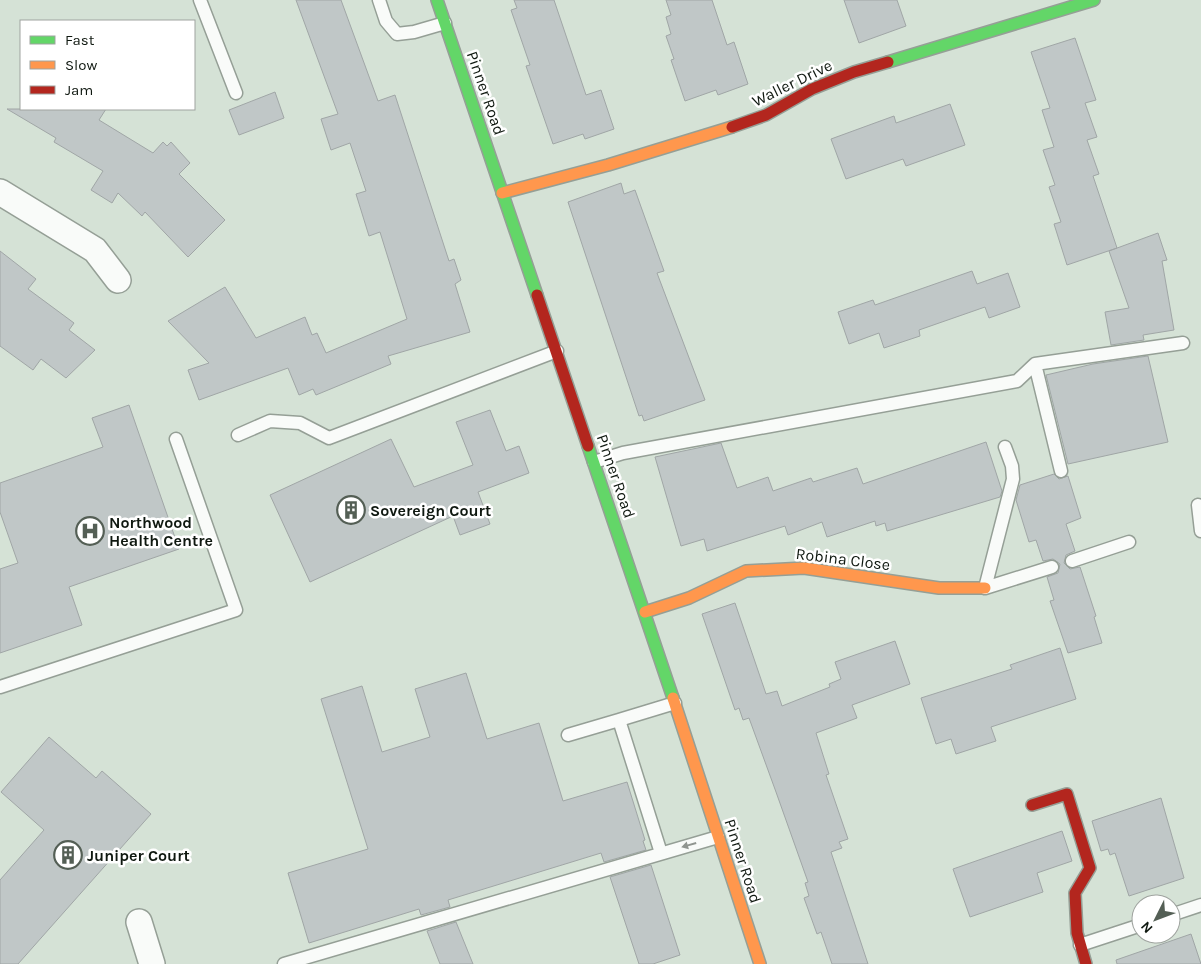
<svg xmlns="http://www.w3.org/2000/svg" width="1201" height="964" font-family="Karla,sans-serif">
<rect width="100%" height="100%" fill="#d5e2d6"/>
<path fill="#c0c7c7" stroke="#a0a6a6" d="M 296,0 L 341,0 L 378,101 L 395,95 L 449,261 L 454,259 L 461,280 L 455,284 L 470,332 L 388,356 L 391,364 L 316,395 L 313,389 L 299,395 L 288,368 L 199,400 L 188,370 L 209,363 L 168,321 L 225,287 L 256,338 L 305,317 L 312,335 L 317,333 L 326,353 L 407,319 L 380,232 L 369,236 L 356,194 L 366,191 L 350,143 L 331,150 L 321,119 L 338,114 Z
M 514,0 L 554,0 L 586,95 L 601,90 L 614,129 L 585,139 L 583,134 L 553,144 L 526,66 L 530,65 L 511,10 L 517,8 Z
M 666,0 L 712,0 L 727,45 L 734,42 L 748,84 L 718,95 L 716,90 L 685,101 L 671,60 L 674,59 L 666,36 L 671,34 L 666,17 L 671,15 Z
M 844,0 L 897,0 L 906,26 L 859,43 Z
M 1075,38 L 1096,100 L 1085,103 L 1097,137 L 1087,140 L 1099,174 L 1093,176 L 1117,248 L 1067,265 L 1054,224 L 1061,222 L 1049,187 L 1055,185 L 1043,150 L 1054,147 L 1042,110 L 1050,108 L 1031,52 Z
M 275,92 L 284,118 L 239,135 L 229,110 Z
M 950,104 L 965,145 L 906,166 L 903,159 L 846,179 L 831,139 L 894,116 L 896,123 Z
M 7,109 L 106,109 L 99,120 L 153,153 L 163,142 L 167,146 L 171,142 L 190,163 L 179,174 L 225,220 L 188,257 L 145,212 L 142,216 L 118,193 L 112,203 L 91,190 L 103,171 L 54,142 L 56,138 Z
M 621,183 L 624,194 L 635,190 L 664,271 L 657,273 L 705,400 L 644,421 L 642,415 L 639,416 L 568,202 Z
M 1158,233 L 1167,260 L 1162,261 L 1174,330 L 1143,335 L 1144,340 L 1111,345 L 1105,312 L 1129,308 L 1109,251 Z
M 0,251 L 36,279 L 28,289 L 74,323 L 69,330 L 95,350 L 66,378 L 41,359 L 33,370 L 0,346 Z
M 972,271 L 977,284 L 1008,273 L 1020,307 L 989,318 L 985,307 L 919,330 L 920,336 L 884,348 L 879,333 L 849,344 L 838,312 L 873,300 L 875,305 Z
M 1148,356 L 1168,442 L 1068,464 L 1046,375 L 1093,364 Z
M 129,405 L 179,549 L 69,587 L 82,625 L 0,653 L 0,569 L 18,563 L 0,512 L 0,483 L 103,447 L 92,418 Z
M 490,410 L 506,451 L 519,446 L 529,473 L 478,492 L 490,524 L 460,535 L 453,516 L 310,582 L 270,495 L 391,439 L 414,487 L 473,465 L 456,422 Z
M 986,442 L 1002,491 L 1000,497 L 887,531 L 885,523 L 876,526 L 875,521 L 827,537 L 822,522 L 788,535 L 785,526 L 707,551 L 704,539 L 681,546 L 655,457 L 721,443 L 737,488 L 768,477 L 773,491 L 811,478 L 813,482 L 857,468 L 863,484 Z
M 1054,474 L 1059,479 L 1068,476 L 1081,518 L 1066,524 L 1075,551 L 1066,555 L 1064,563 L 1070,569 L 1080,567 L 1096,616 L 1094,617 L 1102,643 L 1068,653 L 1050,601 L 1054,600 L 1047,577 L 1058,573 L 1060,564 L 1053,559 L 1043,561 L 1036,540 L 1029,542 L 1016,500 L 1020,485 Z
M 735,603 L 766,694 L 777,691 L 782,706 L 830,687 L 829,684 L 841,679 L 835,662 L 895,641 L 910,684 L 852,705 L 857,718 L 816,733 L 829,774 L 826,775 L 848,839 L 839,842 L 842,848 L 831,852 L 868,964 L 832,964 L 821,932 L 817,934 L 804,898 L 809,896 L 805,883 L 808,882 L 776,792 L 749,718 L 743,720 L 739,708 L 735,710 L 702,614 Z
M 1060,648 L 1076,699 L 991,727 L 996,741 L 956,754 L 951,739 L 936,744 L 921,698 L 1012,669 L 1010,665 Z
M 466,673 L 487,739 L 539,723 L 563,801 L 627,782 L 645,840 L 643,841 L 646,850 L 604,862 L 601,853 L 448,900 L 450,907 L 421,915 L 419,909 L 309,943 L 288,873 L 368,849 L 321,699 L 362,686 L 382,752 L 430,737 L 415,689 Z
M 49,737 L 96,778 L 102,771 L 151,814 L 18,964 L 0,964 L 0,880 L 44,830 L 1,792 Z
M 1161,798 L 1184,878 L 1129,896 L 1115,853 L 1110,855 L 1108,849 L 1101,851 L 1092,821 Z
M 1062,831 L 1072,861 L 1037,873 L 1043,892 L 970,917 L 953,869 Z
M 651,865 L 680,955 L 653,964 L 639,964 L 610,877 Z
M 456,922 L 473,964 L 440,964 L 427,931 Z
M 1191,934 L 1201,964 L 1117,964 L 1116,960 Z"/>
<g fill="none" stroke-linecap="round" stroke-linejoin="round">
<defs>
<path id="lane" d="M 200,0 L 236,93
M 379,0 L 386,21 L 397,34 L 414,32 L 445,23
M 1035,364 L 1061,471
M 238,435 L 270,421 L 300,423 L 329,438 L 557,351
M 594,462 L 623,453 L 1017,381 L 1035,364 L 1183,343
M 1198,505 L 1201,531
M 1072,561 L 1129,542
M 985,588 L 1013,479 L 1012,466 L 1005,447
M 985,588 L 1052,567
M 0,687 L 236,610 L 176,439
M 568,735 L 619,720
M 661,853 L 619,720 L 675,703
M 1171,915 L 1201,905
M 1080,945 L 1141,925
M 284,964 L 718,837"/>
<path id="street" d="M 0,192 L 95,250 L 118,280
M 139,922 L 152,964"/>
<path id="fast" d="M 437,0 L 537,295
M 888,62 L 1094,0
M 588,446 L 673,698"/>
<path id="slow" d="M 502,193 L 608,165 L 732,127
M 645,612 L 689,598 L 746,571 L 804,568 L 939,588 L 985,588
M 673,698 L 760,964"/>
<path id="jam" d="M 732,127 L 766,115 L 812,89 L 854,72 L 888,62
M 537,295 L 588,446
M 1032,805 L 1067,794 L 1090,868 L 1075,893 L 1077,933 L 1086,964"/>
</defs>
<use href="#lane" stroke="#959f96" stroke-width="15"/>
<use href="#street" stroke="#959f96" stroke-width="28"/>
<use href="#fast" stroke="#959f96" stroke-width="14"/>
<use href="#slow" stroke="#959f96" stroke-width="14"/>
<use href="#jam" stroke="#959f96" stroke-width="14"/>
<use href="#lane" stroke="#f9fbf9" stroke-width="12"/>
<use href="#street" stroke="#f9fbf9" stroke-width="25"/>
<use href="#fast" stroke="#63d668" stroke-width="11"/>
<use href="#slow" stroke="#ff974d" stroke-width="11"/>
<use href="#jam" stroke="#b3261e" stroke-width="11"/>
</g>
<defs><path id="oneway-solid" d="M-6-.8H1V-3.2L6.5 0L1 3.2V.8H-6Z" transform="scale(1.25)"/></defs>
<use fill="#909590" href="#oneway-solid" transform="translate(689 845) rotate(164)"/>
<defs>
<symbol id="building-ring" viewBox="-11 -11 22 22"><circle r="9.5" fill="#fff" stroke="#545f55" stroke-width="1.5"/><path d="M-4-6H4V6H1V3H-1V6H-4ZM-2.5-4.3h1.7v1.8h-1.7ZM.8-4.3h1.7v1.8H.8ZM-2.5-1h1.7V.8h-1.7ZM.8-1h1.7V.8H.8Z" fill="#545f55"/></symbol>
<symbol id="hospital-ring" viewBox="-11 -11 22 22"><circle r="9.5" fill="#fff" stroke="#545f55" stroke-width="1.5"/><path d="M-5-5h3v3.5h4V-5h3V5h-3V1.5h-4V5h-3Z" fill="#545f55"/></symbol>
</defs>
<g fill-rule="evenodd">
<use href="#building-ring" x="335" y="494" width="32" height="32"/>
<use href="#hospital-ring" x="74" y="515" width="32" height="32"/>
<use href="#building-ring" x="52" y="839" width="32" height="32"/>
</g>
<g text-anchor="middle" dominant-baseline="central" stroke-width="5" stroke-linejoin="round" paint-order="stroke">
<g font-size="16" fill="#0f1810" stroke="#fff">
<text transform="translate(792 83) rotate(-26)">Waller Drive</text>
<text transform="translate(486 93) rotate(71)">Pinner Road</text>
<text transform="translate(616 476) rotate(71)">Pinner Road</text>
<text transform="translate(843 559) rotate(7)">Robina Close</text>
<text transform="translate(743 861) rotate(72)">Pinner Road</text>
</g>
<g font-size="16" font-weight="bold" fill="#0f1810" stroke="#fff" text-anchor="start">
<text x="370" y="510">Sovereign Court</text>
<text x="109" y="522">Northwood<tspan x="109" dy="18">Health Centre</tspan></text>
<text x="87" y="855">Juniper Court</text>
</g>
</g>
<rect x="20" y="20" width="175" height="90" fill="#ffffff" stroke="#9fa39f"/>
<rect x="30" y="36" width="25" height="8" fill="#63d668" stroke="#9fa39f"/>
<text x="65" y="45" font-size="15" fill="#0f1810">Fast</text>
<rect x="30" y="61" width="25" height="8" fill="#ff974d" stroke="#9fa39f"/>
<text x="65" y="70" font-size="15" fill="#0f1810">Slow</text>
<rect x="30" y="86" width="25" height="8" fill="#b3261e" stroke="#9fa39f"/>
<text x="65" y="95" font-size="15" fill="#0f1810">Jam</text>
<g transform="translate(1156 919) rotate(228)"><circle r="24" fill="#ffffff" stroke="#9fa39f"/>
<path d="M0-4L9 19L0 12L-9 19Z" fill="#545f55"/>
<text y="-8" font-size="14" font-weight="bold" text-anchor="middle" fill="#0f1810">N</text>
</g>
</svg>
